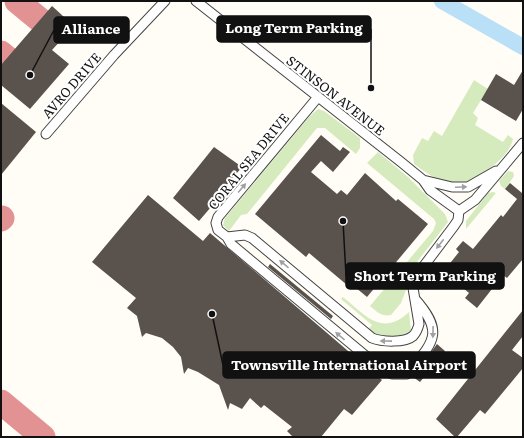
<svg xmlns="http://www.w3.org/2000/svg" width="524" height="438" font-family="Literata,serif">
<rect width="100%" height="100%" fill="#fffdf5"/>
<path fill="#d5ebbd" d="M 474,80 L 488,89 L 473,113 L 478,118 L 475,125 L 503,142 L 508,135 L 513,139 C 510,151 502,158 493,166 C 461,194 446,187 414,164 L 413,155 L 422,138 L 428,141 L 434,131 L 442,136 Z
M 318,109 L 324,111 L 360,138 L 360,148 L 356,154 L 325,128 L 317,128 L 247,214 L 241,215 L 229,231 L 223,225 L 225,218 L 309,117 Z
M 378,152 L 408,177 L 445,214 L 448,222 L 417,262 L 401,303 L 391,315 C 382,317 377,312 370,306 L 433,231 L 436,223 L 434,219 L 367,163 Z
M 508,171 L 513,172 L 514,176 L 505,189 L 501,186 L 499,181 Z
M 493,192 L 496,193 L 466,229 L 466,221 L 488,193 Z
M 343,297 C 364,314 382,338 409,312 L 411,331 C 398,338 379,339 368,330 L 372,325 L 341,299 Z"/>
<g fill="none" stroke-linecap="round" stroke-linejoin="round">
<path stroke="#b9e0f7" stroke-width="16" d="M 442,1 L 523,47"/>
<path stroke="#e29292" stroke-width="25" d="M 17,1 L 40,20
M 1,53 L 7,58
M 1,219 L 2,218
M 1,402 L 43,437"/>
</g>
<path fill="#5a524d" d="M 52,6 L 74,26 L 52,50 L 69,64 L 30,109 L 1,85 L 1,65 Z
M 523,70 L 523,109 L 516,121 L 481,100 L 496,74 L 514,85 Z
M 1,103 L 36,132 L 1,175 Z
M 321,135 L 340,151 L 343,147 L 350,152 L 333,172 L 321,161 L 311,172 L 337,194 L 341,190 L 347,195 L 365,173 L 396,201 L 398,199 L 428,224 L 367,297 L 349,282 L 347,285 L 309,253 L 306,257 L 255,214 Z
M 214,147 L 242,167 L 220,193 L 225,198 L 215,211 L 211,207 L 199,221 L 173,198 Z
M 510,183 L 522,193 L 523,191 L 523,259 L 507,278 L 503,275 L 477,308 L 465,298 L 469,293 L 450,277 L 446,282 L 439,277 L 459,252 L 456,249 L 463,241 L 473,249 L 501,215 L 503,217 L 517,199 L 505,189 Z
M 148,195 L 203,241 L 210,233 L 382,380 L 352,415 L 344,409 L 321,437 L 293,437 L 287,431 L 292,427 L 264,405 L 261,408 L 250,398 L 242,409 L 230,403 L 228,410 L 219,385 L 198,372 L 188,368 L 184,374 L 181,357 L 173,347 L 162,338 L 146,333 L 142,337 L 137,316 L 127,308 L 136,298 L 92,262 Z
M 270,264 L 333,316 L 331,319 L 268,267 Z
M 523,310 L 523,336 L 512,350 L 523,358 L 523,368 L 485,414 L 480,410 L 457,437 L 455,437 L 436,419 Z
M 437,344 L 445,351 L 420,382 L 413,377 Z"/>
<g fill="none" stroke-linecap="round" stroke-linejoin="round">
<defs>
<path id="street" d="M 196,1 L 401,162 L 423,180 L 430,190 L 459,211
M 318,97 L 218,217 L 216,223 L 218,230 L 227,237 L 245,235 L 252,238 L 372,338 C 382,342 405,343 413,336 C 416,333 418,328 419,324 L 413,288 L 417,275 L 454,226 L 458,220 L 459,211
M 46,134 L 114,55 L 165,1
M 423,180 L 452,187 L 468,187 L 496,171
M 459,211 L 475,200 L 523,143
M 227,237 L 231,244 L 379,367 L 392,374 L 407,374 C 432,343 446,334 415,299"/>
</defs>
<use href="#street" stroke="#444" stroke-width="11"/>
<use href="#street" stroke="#fff" stroke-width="9"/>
</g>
<defs><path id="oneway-solid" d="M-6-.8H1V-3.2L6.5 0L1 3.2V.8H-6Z"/></defs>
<g fill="#a0a0a0">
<use href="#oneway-solid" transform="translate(461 187) rotate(-3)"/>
<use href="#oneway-solid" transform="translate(242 188) rotate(-50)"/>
<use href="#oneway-solid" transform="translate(440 244) rotate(128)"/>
<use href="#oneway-solid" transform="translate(284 264) rotate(-140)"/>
<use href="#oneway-solid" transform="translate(433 332) rotate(91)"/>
<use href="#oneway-solid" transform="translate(340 336) rotate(-140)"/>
<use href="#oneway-solid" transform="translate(386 341) rotate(-179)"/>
</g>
<g text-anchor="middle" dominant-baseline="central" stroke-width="4" stroke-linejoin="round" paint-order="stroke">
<g font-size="13" fill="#111" stroke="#fff">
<text transform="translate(71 85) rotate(-49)">AVRO DRIVE</text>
<text transform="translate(336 95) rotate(38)">STINSON AVENUE</text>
<text transform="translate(248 161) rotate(-51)">CORAL SEA DRIVE</text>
</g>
</g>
<path fill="none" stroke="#111" stroke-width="1.5" d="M371 88L371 29M30 75L54 30M343 221L346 276M212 314L223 365"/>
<g fill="#111" stroke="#fff" stroke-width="1.5">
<circle cx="371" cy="88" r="4"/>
<circle cx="30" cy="75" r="4"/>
<circle cx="343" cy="221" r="4"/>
<circle cx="212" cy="314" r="4"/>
</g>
<g fill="#111" stroke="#111" stroke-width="1.5">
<rect x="217" y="16" width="154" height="26" rx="4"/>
<rect x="54" y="17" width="75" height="26" rx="4"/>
<rect x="346" y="263" width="158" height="26" rx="4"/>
<rect x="223" y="352" width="252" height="26" rx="4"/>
</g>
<g font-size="14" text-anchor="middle" font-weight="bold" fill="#fff">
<text x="294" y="33">Long Term Parking</text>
<text x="91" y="34">Alliance</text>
<text x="425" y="281">Short Term Parking</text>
<text x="349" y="370">Townsville International Airport</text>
</g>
<rect width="524" height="438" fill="none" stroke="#111111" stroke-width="4"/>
</svg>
